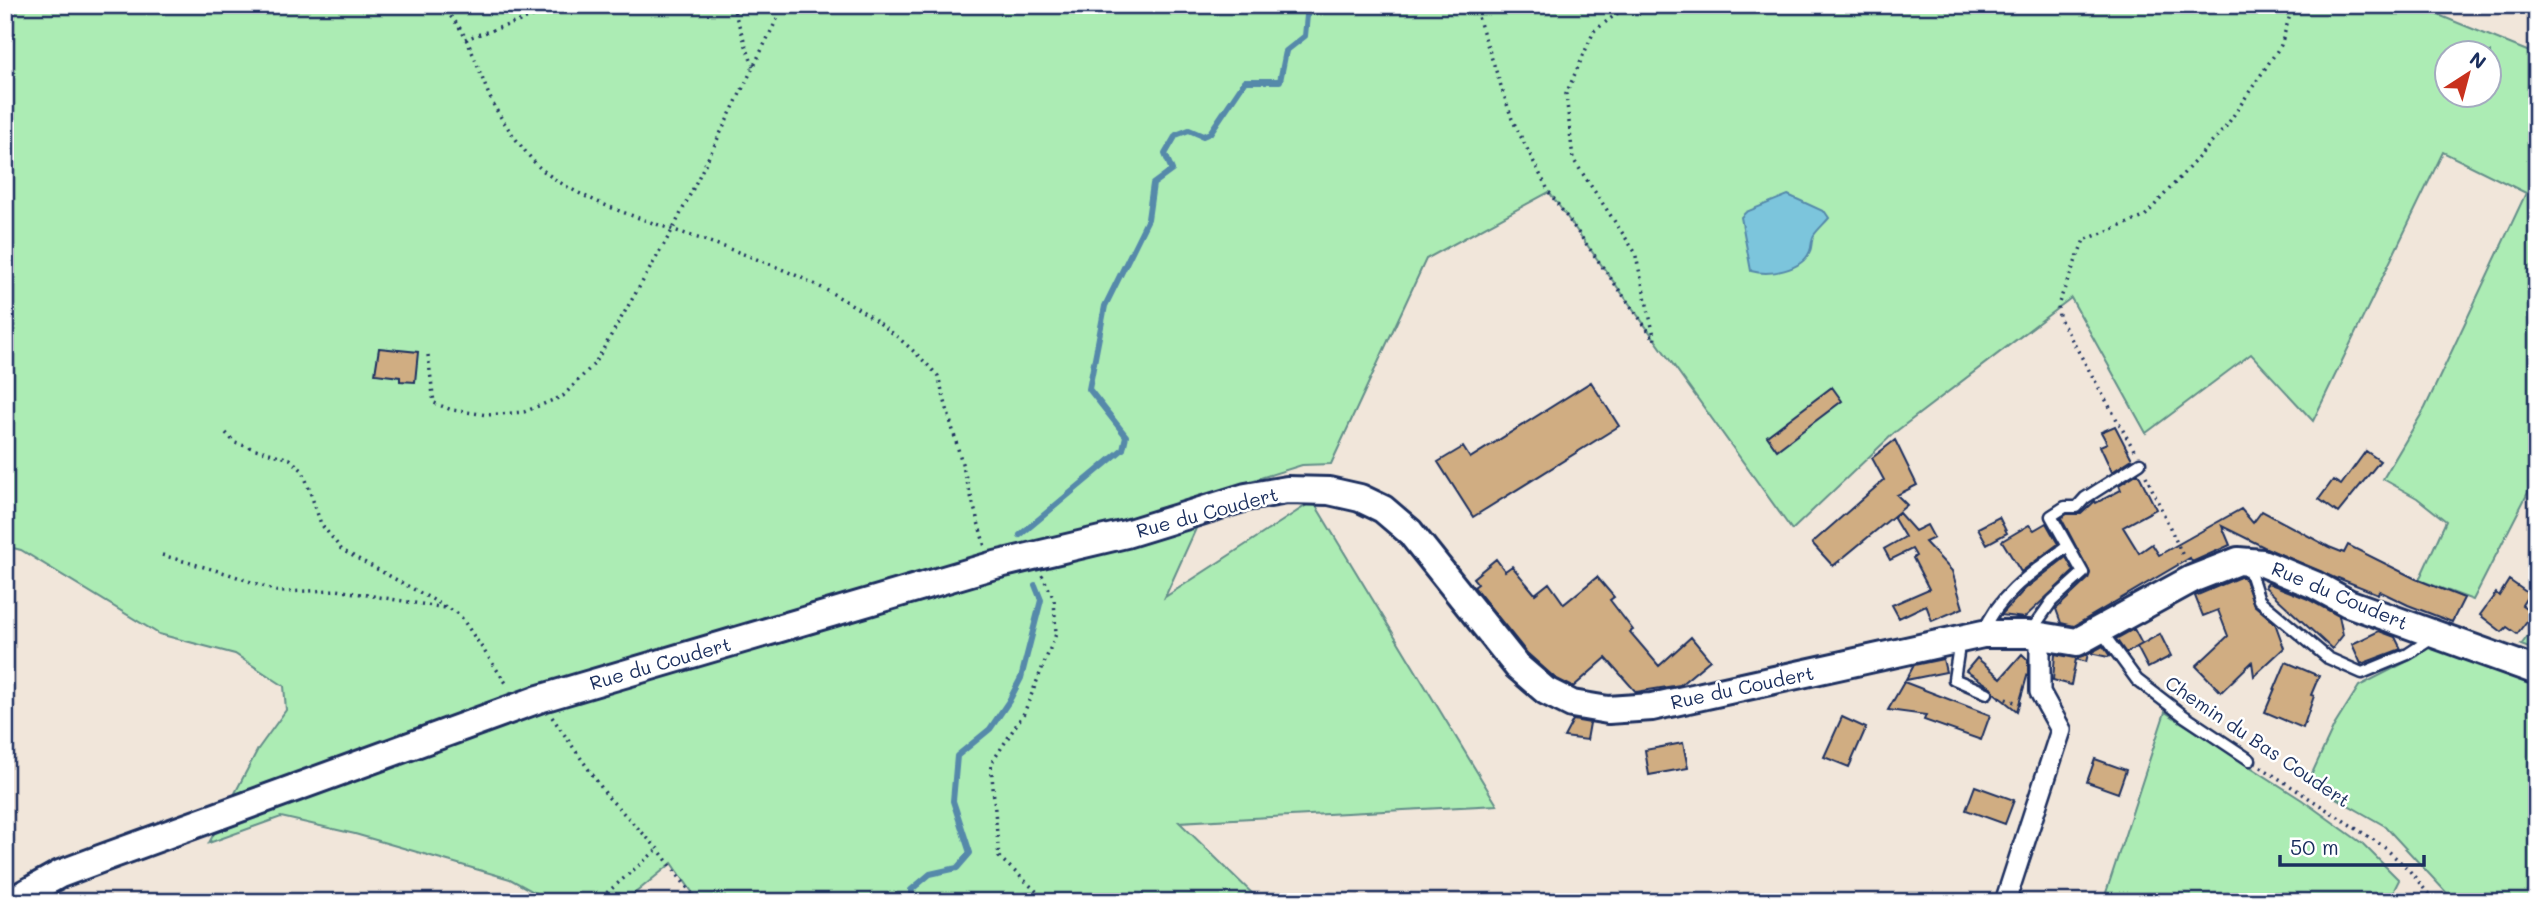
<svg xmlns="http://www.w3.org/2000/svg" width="2542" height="907" font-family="Mali,sans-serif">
<rect width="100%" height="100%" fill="#f1e6da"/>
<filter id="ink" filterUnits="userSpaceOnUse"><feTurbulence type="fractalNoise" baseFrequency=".0143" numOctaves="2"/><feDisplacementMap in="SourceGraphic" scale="14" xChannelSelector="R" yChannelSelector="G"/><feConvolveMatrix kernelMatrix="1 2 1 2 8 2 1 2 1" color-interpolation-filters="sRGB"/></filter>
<g filter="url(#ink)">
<path fill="#acecb4" stroke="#648e89" stroke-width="2" fill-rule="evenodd" d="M 5,5 L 2414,5 L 2537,55 L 2537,475 L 2473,600 L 2419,580 L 2446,521 L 2417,498 L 2383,479 L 2425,408 L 2526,193 L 2443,152 L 2313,421 L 2251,354 L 2146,433 L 2071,298 L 1894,433 L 1792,530 L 1549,192 L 1426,259 L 1331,464 L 1302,465 L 1212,493 L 1165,597 L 1313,501 L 1497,805 L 1179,822 L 1261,902 L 699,902 L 672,863 L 624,902 L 552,902 L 510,879 L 355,834 L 281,817 L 209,843 L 258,749 L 286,710 L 284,686 L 235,654 L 159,634 L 21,550 L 5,546 ZM 2448,52 L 2490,52 L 2490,94 L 2448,94 Z
M 2537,624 L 2537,651 L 2521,645 Z
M 2433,642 L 2537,682 L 2537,902 L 2455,902 L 2385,826 L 2308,782 L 2334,726 L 2359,686 L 2418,656 Z
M 2165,712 L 2302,800 L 2363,844 L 2399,880 L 2388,902 L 2103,902 Z"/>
<path fill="#7cc5dc" stroke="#5589aa" stroke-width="2" d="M 1788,195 L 1825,212 L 1829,218 C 1824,224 1818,229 1814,235 C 1811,240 1812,247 1810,251 C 1802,271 1769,276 1751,271 L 1741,217 L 1746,212 Z"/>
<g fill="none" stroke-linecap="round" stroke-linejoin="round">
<path stroke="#5589aa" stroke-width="6" d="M 1020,535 L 1123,449 L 1126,436 L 1089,389 L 1105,306 L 1148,219 L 1153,184 L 1172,170 L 1165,154 L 1176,135 L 1189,130 L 1203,136 L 1210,133 L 1245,81 L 1280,81 L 1286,51 L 1305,36 L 1308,5
M 915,902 L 911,890 L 930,874 L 957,868 L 970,853 L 953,801 L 957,756 L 990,729 L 1009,701 L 1021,678 L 1041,600 L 1035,585"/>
</g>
<path fill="#d0ad82" stroke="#1b2f5e" stroke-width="2" d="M 379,348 L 418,352 L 415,382 L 400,381 L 400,377 L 375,374 Z
M 1591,382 L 1619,426 L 1473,517 L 1438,462 L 1463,447 L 1470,458 Z
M 1832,387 L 1842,401 L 1777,450 L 1767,436 Z
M 2115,426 L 2132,459 L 2112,472 L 2100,446 L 2107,443 L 2101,432 Z
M 1895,440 L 1917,485 L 1897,495 L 1907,505 L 1833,566 L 1812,543 L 1884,480 L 1872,458 Z
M 2366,451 L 2380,461 L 2338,513 L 2319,499 L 2333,480 L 2341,485 Z
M 2138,473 L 2156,509 L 2123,527 L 2139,553 L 2152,544 L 2159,555 L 2241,509 L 2253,523 L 2262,511 L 2329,547 L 2344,553 L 2348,545 L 2416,579 L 2464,598 L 2452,622 L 2408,605 L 2379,591 L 2378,594 L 2338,578 L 2337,579 L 2264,547 L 2222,526 L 2230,545 L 2192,562 L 2190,558 L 2074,626 L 2061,623 L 2056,609 L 2088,579 L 2090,573 L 2061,518 L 2067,514 L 2081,514 L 2095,501 L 2096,503 L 2121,490 L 2119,485 Z
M 1899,513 L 1915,531 L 1927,525 L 1934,538 L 1925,542 L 1952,571 L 1963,608 L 1932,621 L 1926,605 L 1899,618 L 1892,605 L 1929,589 L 1913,558 L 1916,556 L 1912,549 L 1890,560 L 1884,549 L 1905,537 L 1893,517 Z
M 1999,517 L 2007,533 L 1987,544 L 1978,528 Z
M 2046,523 L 2058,544 L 2021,572 L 2002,541 L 2029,525 L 2034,530 Z
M 2066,557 L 2074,571 L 2024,618 L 2001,615 L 2025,589 Z
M 1496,559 L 1505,571 L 1512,566 L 1535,594 L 1549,583 L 1564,604 L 1597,577 L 1614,597 L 1610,600 L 1633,630 L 1630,632 L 1659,666 L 1691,637 L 1710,660 L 1680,685 L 1636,692 L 1606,658 L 1573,687 L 1555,678 L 1527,653 L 1474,587 L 1478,584 L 1473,578 Z
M 2240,577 L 2244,577 L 2254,605 L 2275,623 L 2284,648 L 2254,676 L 2252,662 L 2221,692 L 2196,666 L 2228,636 L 2218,610 L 2203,616 L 2195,596 Z
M 2509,580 L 2529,594 L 2522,605 L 2533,613 L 2517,634 L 2507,627 L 2502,632 L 2480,615 L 2496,593 L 2499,596 Z
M 2268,583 L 2308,599 L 2339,616 L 2343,635 L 2332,649 L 2265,587 Z
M 2134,629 L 2142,644 L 2126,653 L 2116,639 Z
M 2379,631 L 2395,637 L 2401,649 L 2361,664 L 2352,644 Z
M 2160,634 L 2171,656 L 2148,668 L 2137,647 Z
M 2103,646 L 2110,656 L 2108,657 L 2090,653 Z
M 2022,654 L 2028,660 L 2028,673 L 2017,711 L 1994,693 L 1992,688 L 1966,671 L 1977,658 L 2001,678 Z
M 2055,654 L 2075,658 L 2088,654 L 2086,662 L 2076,659 L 2071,685 L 2053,680 Z
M 1943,659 L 1946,672 L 1906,680 L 1914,665 Z
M 2286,662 L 2319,676 L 2311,695 L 2314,696 L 2303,728 L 2265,712 Z
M 1904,682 L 1990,715 L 1981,740 L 1924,720 L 1926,715 L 1888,710 Z
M 1842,717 L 1866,728 L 1849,767 L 1824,757 Z
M 1573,720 L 1590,723 L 1587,740 L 1564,737 Z
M 1683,743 L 1688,768 L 1649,775 L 1645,750 Z
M 2095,759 L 2126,770 L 2118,793 L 2087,782 Z
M 1975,786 L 2014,800 L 2005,824 L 1966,810 Z"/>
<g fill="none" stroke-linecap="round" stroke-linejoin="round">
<defs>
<path id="lane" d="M 2247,563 L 2259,600 L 2328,658 L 2362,673 L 2408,654 L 2434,637
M 1984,631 C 1999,593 2036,570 2068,546
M 2031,631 L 2052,601 L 2083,573 L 2051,516 L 2065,507 L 2077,507 L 2085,498 L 2140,463
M 2101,631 L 2137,680 L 2184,716 L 2250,760
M 1956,640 L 1958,653 L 1954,679 L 1987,693"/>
<path id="street" d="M 2005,902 L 2061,730 L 2040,692 L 2040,635"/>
<path id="secondary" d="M 10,902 L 60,874 L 100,859 L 539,699 L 991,566 L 1126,534 L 1246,497 L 1287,490 L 1329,491 L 1360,498 L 1383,509 L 1410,532 L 1517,666 L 1546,691 L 1572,704 L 1608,710 L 1652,707 L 1983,634 L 2029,634 L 2077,642 L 2192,579 L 2238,561 L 2262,563 L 2315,585 L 2348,603 L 2537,671"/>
</defs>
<use href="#lane" stroke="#1b2f5e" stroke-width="15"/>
<use href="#street" stroke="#1b2f5e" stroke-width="24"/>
<use href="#secondary" stroke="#1b2f5e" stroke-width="32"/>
<path stroke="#1b2f5e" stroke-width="3.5" stroke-dasharray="2 5" stroke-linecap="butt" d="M 433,5 C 470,18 478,80 497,111 C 505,125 526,154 538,166 C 570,196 635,217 677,231 C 776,264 865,295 938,376 L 985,547
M 732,5 L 753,66
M 1476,11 L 1512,119 L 1549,192 L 1655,340 L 1635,252 L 1573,159 L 1566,94 L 1594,31 L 1628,5
M 465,39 L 563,7 L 564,5
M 428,355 L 434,403 L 452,410 L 487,415 L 524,412 L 563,396 L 595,363 L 673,229 L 777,19 L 777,5
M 226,433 L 235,443 L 290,459 L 303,471 L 321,524 L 342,550 L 459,614 L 508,686
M 2134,450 L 2059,317 L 2058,305 L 2084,240 L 2144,217 L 2225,128 L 2281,45 L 2293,5
M 2146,476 L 2184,558
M 162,555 L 229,574 L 279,592 L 337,590 L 445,608
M 1042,575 L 1054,599 L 1056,634 L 1024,713 L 991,764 L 999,857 L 1048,902
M 1999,697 L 2025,705
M 552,717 L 608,797 L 658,849 L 698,902
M 2261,767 L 2383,846 L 2409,870 L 2435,902
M 596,902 L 658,849"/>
<use href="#lane" stroke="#fff" stroke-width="10"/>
<use href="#street" stroke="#fff" stroke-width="19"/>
<use href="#secondary" stroke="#fff" stroke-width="26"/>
</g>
</g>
<g text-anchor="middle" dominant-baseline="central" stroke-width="5" stroke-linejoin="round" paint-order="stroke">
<g font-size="19" fill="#1b2f5e" stroke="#fff">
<text transform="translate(1207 512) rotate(-15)">Rue du Coudert</text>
<text transform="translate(2340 595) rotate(23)">Rue du Coudert</text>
<text transform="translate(660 663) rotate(-16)">Rue du Coudert</text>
<text transform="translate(1742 687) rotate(-12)">Rue du Coudert</text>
<text transform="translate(2258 741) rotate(34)">Chemin du Bas Coudert</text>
</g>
</g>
<rect width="2542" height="907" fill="none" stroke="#fff" stroke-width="28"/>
<rect x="14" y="14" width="2514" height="879" fill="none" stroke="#1b2f5e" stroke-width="2.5" filter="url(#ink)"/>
<g transform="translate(2468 74) rotate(36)"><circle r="33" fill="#ffffff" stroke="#a4acbf" stroke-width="2"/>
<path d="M0-5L12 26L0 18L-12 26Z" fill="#c8321e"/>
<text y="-10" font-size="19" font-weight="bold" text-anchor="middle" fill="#1b2f5e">N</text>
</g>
<path d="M2280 855v10h144v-10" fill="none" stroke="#1b2f5e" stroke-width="3.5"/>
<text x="2290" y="855" font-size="21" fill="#1b2f5e" stroke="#ffffff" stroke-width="5" paint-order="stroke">50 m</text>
</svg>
